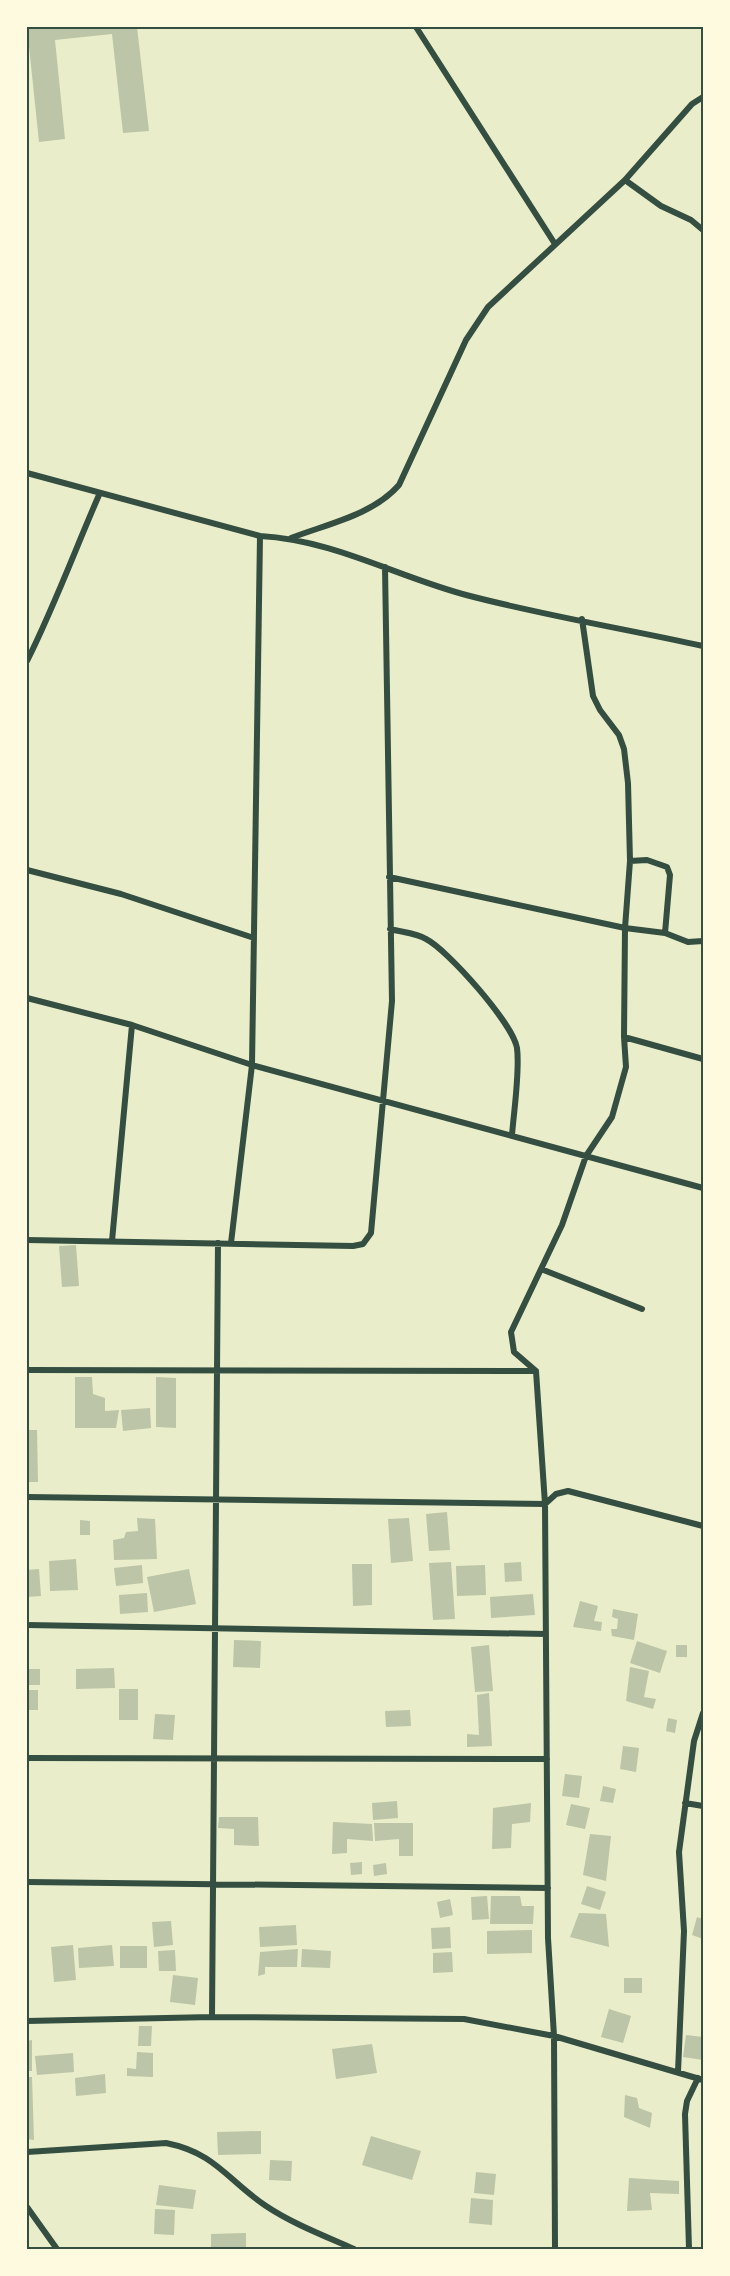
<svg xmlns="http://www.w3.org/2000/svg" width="730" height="2276" font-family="'Fira Sans Condensed',sans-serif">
<rect width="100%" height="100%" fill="#e9edc9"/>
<path fill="#bcc5a7" d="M 27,27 L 137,27 L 149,131 L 123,133 L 112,34 L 55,40 L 65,139 L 39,142 Z
M 76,1245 L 79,1286 L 62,1287 L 59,1246 Z
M 75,1377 L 92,1377 L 93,1394 L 105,1398 L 105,1411 L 119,1410 L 116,1428 L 75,1428 Z
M 156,1377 L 176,1378 L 176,1428 L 156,1427 Z
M 150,1408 L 151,1428 L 123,1431 L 121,1410 Z
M 27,1430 L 37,1430 L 38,1482 L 27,1482 Z
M 447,1512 L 450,1550 L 429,1551 L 426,1514 Z
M 137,1518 L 155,1519 L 157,1559 L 114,1560 L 113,1540 L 124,1538 L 126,1532 L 138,1531 Z
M 409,1518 L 413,1561 L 391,1563 L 388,1519 Z
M 80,1520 L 90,1521 L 90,1535 L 80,1535 Z
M 76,1559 L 78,1590 L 50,1591 L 49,1561 Z
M 451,1562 L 455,1619 L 433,1620 L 429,1563 Z
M 521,1562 L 522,1581 L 505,1582 L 504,1563 Z
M 352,1564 L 372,1564 L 372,1605 L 353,1606 Z
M 142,1565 L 143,1583 L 116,1586 L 114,1568 Z
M 485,1565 L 486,1595 L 457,1596 L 456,1566 Z
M 39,1569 L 41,1596 L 27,1597 L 27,1570 Z
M 189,1569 L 196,1604 L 154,1612 L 147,1577 Z
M 147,1593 L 148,1612 L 120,1614 L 119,1595 Z
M 533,1594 L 535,1615 L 491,1618 L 490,1597 Z
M 580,1601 L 598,1606 L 594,1621 L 602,1622 L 601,1631 L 573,1627 Z
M 613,1609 L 638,1614 L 634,1640 L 612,1636 L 611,1629 L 617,1629 L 618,1619 L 612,1617 Z
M 234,1640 L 261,1641 L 260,1668 L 233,1667 Z
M 637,1641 L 667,1651 L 660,1673 L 630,1663 Z
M 489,1645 L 493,1691 L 475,1692 L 471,1647 Z
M 676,1645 L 687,1645 L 687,1657 L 676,1657 Z
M 630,1667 L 649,1671 L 644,1697 L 656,1699 L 653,1709 L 626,1701 Z
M 114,1668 L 115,1688 L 76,1689 L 76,1669 Z
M 27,1669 L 40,1669 L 40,1685 L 27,1685 Z
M 119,1689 L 138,1689 L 138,1720 L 119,1720 Z
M 27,1690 L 38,1690 L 38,1710 L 27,1710 Z
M 489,1693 L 492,1746 L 467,1747 L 467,1734 L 479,1735 L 477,1695 Z
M 410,1710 L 411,1726 L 386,1727 L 385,1711 Z
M 155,1714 L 175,1715 L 173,1740 L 153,1739 Z
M 668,1718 L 677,1720 L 675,1733 L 666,1731 Z
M 623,1746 L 639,1748 L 636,1772 L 620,1769 Z
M 565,1774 L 582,1776 L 579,1798 L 562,1796 Z
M 603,1786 L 616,1789 L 613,1803 L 600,1801 Z
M 397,1801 L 398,1818 L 373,1820 L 372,1803 Z
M 531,1803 L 530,1822 L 512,1824 L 511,1848 L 492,1849 L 493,1808 Z
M 571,1804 L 590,1808 L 585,1829 L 566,1825 Z
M 219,1817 L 258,1817 L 259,1846 L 234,1845 L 234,1829 L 218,1828 Z
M 333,1822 L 372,1824 L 373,1841 L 347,1839 L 347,1853 L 332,1854 Z
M 374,1823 L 413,1823 L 413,1856 L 399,1856 L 399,1839 L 375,1841 Z
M 590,1834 L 611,1836 L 606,1881 L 583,1875 Z
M 362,1862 L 362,1874 L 351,1875 L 350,1863 Z
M 386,1863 L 387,1874 L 374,1876 L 373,1865 Z
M 587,1886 L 606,1892 L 600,1910 L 581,1904 Z
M 487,1896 L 489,1919 L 472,1920 L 471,1897 Z
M 491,1896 L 520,1896 L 522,1906 L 534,1906 L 533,1924 L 490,1924 Z
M 450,1899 L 453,1915 L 440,1918 L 437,1902 Z
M 579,1913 L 606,1914 L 609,1947 L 570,1937 Z
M 697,1917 L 703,1919 L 703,1939 L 692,1935 Z
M 171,1921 L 173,1945 L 154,1947 L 152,1922 Z
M 296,1925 L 297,1945 L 260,1947 L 259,1927 Z
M 450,1927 L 451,1948 L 432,1949 L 431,1928 Z
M 532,1930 L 532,1953 L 487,1954 L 487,1931 Z
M 73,1945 L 76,1980 L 54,1982 L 51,1947 Z
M 112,1945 L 114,1966 L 79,1968 L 78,1948 Z
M 120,1946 L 147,1946 L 147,1968 L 120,1968 Z
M 298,1949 L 297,1967 L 265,1967 L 265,1974 L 258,1976 L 260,1952 Z
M 302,1949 L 331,1951 L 330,1968 L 301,1967 Z
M 175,1950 L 176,1971 L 159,1971 L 158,1951 Z
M 452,1952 L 453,1972 L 433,1973 L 433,1953 Z
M 173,1975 L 198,1978 L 195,2005 L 170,2002 Z
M 624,1978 L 642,1978 L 642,1993 L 624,1993 Z
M 609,2009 L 631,2016 L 623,2043 L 601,2037 Z
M 139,2026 L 152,2026 L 151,2046 L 138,2046 Z
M 686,2035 L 703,2037 L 703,2060 L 683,2057 Z
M 32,2040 L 32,2071 L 27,2071 L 27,2041 Z
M 372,2044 L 377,2073 L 336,2079 L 332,2049 Z
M 137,2052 L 153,2053 L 153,2077 L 127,2076 L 127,2068 L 136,2069 Z
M 73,2053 L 74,2072 L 37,2075 L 35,2056 Z
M 105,2074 L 106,2093 L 76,2096 L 75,2078 Z
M 27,2077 L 32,2077 L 34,2140 L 27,2139 Z
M 625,2095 L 637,2098 L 639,2108 L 652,2113 L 650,2128 L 624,2117 Z
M 261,2131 L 261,2154 L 218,2155 L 217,2132 Z
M 371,2136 L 421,2151 L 412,2180 L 362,2165 Z
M 270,2160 L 292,2161 L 291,2181 L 269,2180 Z
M 476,2172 L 496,2174 L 494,2195 L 474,2193 Z
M 629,2178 L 679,2181 L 679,2194 L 650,2193 L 652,2210 L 627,2211 Z
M 159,2185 L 196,2190 L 193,2209 L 156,2205 Z
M 471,2198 L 493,2200 L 492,2225 L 469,2223 Z
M 155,2209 L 175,2210 L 174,2235 L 154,2234 Z
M 246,2233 L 246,2249 L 211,2249 L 211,2234 Z"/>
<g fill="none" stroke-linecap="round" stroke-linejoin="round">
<path stroke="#344e41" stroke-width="6" d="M 416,27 L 555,244
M 625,180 L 661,206 L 691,220 L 703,230
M 27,473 L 260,536 C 335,540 399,578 470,596 C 547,616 626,629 703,646
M 291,538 C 327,524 373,515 399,485 L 466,340 L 488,307 L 625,180 L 692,104 L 703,97
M 27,661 C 54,607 75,550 99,495
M 630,861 L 647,860 L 667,867 L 670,875 L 665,933 L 688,942 L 703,941
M 27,870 L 121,894 L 254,938
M 389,877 L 625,928 L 665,933
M 390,929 C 401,932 417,933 426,939 C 448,950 513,1024 517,1048 C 520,1071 514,1110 512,1135
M 27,998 L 132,1025 L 252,1065 L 703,1188
M 624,1037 L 703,1059
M 27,1240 L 353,1246 L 363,1244 L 371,1233 L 392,1001 L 385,567
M 112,1241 L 132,1025
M 231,1243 L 252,1065 L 260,536
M 541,1269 L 642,1309
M 27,1370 L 536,1371
M 27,1497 L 545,1504 L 556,1494 L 568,1491 L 703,1526
M 27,1625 L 546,1634
M 27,1758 L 547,1759
M 685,1803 L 703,1806
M 27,1882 L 548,1888
M 212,2017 L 218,1243
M 27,2021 L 212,2017 L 464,2019 L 554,2036 L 703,2080
M 678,2072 L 684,1931 L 679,1852 L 694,1741 L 703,1713
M 27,2152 L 166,2143 C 216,2153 227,2180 266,2206 C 293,2224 325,2236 354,2249
M 27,2207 L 57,2249
M 555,2249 L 554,2036 L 548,1938 L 545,1504 L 536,1371 L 514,1352 L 511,1332 L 562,1225 L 586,1156 L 612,1117 L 626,1067 L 624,1037 L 625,928 L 630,861 L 628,783 L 624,749 L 619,735 L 600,710 L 593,696 L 582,619
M 689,2249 L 685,2114 L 687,2101 L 698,2078"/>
</g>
<rect width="730" height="2276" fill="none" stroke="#fefae0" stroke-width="57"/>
<rect x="28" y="28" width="674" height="2220" fill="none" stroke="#344e41" stroke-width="2"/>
</svg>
